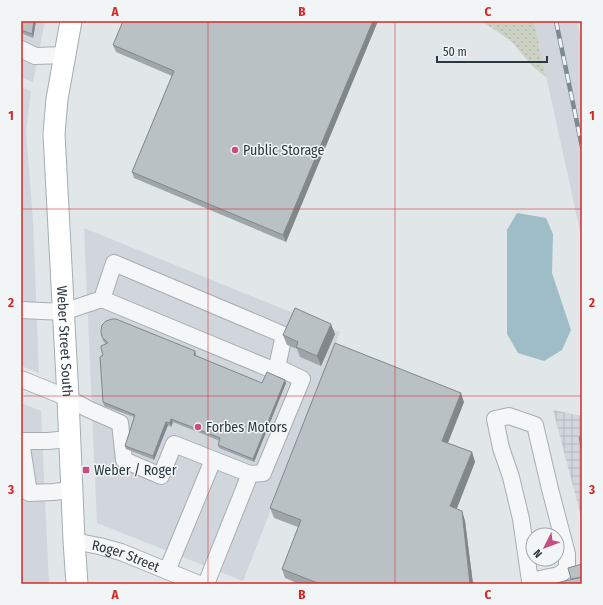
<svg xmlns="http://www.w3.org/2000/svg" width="603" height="605" font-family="'Fira Sans Condensed',sans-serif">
<defs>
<pattern id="industrial-grid" width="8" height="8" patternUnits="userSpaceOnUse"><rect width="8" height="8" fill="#d0d6db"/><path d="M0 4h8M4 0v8" fill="none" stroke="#b3b8bd"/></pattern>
<pattern id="park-dots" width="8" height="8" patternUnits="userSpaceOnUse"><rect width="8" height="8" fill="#cbd2c3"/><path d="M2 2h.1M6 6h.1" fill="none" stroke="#aeb5a9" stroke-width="1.8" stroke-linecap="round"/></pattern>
</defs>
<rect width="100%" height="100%" fill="#e1e6e9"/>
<path fill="#d0d6db" d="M 21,21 L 45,21 L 33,82 L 21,77 Z
M 534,21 L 577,21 L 582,42 L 582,240 Z
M 21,87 L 31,91 L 26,131 L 33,221 L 39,373 L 21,366 Z
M 84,228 L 340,332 L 243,581 L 97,523 Z
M 21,403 L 41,411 L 49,584 L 21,584 Z"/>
<path fill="url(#industrial-grid)" d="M 553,410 L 582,416 L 582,520 Z"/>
<path fill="url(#park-dots)" d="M 482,21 L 534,21 L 546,77 L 532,66 L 512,42 Z"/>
<path fill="#9fbdc6" d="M 517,213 L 546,218 L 553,234 L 552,273 L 571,330 L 562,350 L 544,361 L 518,353 L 507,334 L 507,230 Z"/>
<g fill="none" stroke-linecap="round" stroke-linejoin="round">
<defs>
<g id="minor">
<path d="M 21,49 L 35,56 L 65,55"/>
<path d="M 21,310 L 63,312 L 102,299 L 114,263 L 284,335 L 277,367 L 273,370 L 102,299"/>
<path d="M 21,379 L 68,398 L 88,409 L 120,423 L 124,460 L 161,476 L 174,444 L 250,474 L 263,473 L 302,379 L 277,367"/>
<path d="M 69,439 L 48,441 L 21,441 L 29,493 L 53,492 L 71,490"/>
<path id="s1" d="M 74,541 L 99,546 L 121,552 L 199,584"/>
<path d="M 167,571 L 213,460"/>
<path d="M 530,581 L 559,575 L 567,569 L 567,554 L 550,489 L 535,425 L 509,416 L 495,419 L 501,448 L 511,477 L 521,519 L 530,581 L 530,584"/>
<path d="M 206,584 L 250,474"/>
</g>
<g id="major">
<path id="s2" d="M 71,21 L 57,99 L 54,134 L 68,398 L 74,541 L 77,584"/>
</g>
</defs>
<use href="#minor" stroke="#a7aeb3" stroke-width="18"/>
<use href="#major" stroke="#a1aeb4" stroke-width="23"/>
<use href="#minor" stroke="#f4f6f7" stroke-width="16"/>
<use href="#major" stroke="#fff" stroke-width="21"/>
<defs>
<path id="rail" d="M 556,21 L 582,147"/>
</defs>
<use href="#rail" stroke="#7c8a91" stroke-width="4.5"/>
<use href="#rail" stroke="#f1f5f6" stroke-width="3" stroke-dasharray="9" stroke-linecap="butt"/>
</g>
<path fill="#9fa6a9" d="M 21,21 L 36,21 L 33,38 L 21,33 Z
M 123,21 L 378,21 L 286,242 L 134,178 L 132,172 L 172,76 L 116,52 L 113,45 Z
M 335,334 L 321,366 L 300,357 L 297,349 L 287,345 L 283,335 Z
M 102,337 L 196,354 L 196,356 L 262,383 L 286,383 L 254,462 L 219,448 L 218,445 L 220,441 L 173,422 L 171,427 L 168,425 L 154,460 L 126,449 L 125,446 L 134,417 L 104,406 L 103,402 L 103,355 L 106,344 L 103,341 Z
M 464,402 L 448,443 L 472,452 L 475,462 L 456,509 L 462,511 L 465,521 L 473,584 L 299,584 L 285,578 L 282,569 L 298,527 L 274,518 L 270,508 Z"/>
<path fill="#82878a" d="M 34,21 L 36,21 L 33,38 L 32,34 Z
M 373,21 L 378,21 L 286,242 L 283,235 Z
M 331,324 L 335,334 L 321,366 L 317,356 Z
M 195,351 L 196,354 L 195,358 L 194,355 Z
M 285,380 L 286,383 L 254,462 L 253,459 Z
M 461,393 L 464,402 L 445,450 L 442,441 Z
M 171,419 L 173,422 L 171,427 L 170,423 Z
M 166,422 L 168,425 L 154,460 L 153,456 Z
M 472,452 L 475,462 L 454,516 L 450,506 Z
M 462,511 L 465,521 L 473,584 L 470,584 Z"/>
<path fill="#b9c1c5" stroke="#82878a" d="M 21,21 L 34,21 L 32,34 L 21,30 Z
M 123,21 L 373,21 L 283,235 L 132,172 L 174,71 L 113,45 Z
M 295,308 L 331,324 L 317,356 L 296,347 L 298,342 L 283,335 Z
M 112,319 L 116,319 L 195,351 L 194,355 L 262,383 L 267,372 L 285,380 L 253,459 L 218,445 L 220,438 L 171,419 L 170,423 L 166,422 L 153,456 L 125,446 L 135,415 L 103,402 L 100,357 L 103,355 L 101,348 L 101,346 L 108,343 L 102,337 L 101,331 L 102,325 L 106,321 Z
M 335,343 L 461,393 L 442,441 L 472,452 L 450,506 L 462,511 L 470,584 L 320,584 L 282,569 L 301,520 L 270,508 Z
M 579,437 L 582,437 L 582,451 Z
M 582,564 L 582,577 L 571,579 L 568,568 Z
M 582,577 L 582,584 L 552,584 Z"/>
<path fill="none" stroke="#d62828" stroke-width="1" stroke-opacity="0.55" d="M 208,21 L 208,584M 395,21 L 395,584M 21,209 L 582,209M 21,396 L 582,396"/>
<g fill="#c54f83" stroke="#f1f5f6" stroke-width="1.5">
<circle cx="235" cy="150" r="4"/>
<circle cx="198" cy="427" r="4"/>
<rect x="82" y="466" width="8" height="8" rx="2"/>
</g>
<g text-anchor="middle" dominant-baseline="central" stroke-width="3" stroke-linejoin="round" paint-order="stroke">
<g font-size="14" fill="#2b3840" stroke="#f1f5f6" text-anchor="start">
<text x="243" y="150">Public Storage</text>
<text x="206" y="427">Forbes Motors</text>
<text x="94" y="470">Weber / Roger</text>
</g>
<g font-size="14" fill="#2b3840" stroke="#f1f5f6">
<text stroke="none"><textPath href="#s2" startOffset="322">Weber Street South</textPath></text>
<text stroke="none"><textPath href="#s1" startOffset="54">Roger Street</textPath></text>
</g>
</g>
<rect width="603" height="605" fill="none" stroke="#f1f5f6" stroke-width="44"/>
<g transform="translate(545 547) rotate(228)"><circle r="19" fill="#f1f5f6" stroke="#a2a9ad"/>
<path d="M0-3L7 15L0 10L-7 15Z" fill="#c54f83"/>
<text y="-6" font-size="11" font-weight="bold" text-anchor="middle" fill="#2b3840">N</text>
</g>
<path d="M437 56v6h110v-6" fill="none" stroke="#2b3840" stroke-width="2"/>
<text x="443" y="56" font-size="12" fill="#2b3840" stroke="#f1f5f6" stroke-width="3" paint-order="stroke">50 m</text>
<rect x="22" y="22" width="559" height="561" fill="none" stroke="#d62828" stroke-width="1.5"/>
<g font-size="13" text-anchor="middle" font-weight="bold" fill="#d62828">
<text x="115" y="16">A</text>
<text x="302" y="16">B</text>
<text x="488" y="16">C</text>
<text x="11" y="120">1</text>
<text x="592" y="120">1</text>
<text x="11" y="307">2</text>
<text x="592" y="307">2</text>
<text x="11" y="494">3</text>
<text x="592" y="494">3</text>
<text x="115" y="599">A</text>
<text x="302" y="599">B</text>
<text x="488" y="599">C</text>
</g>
</svg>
